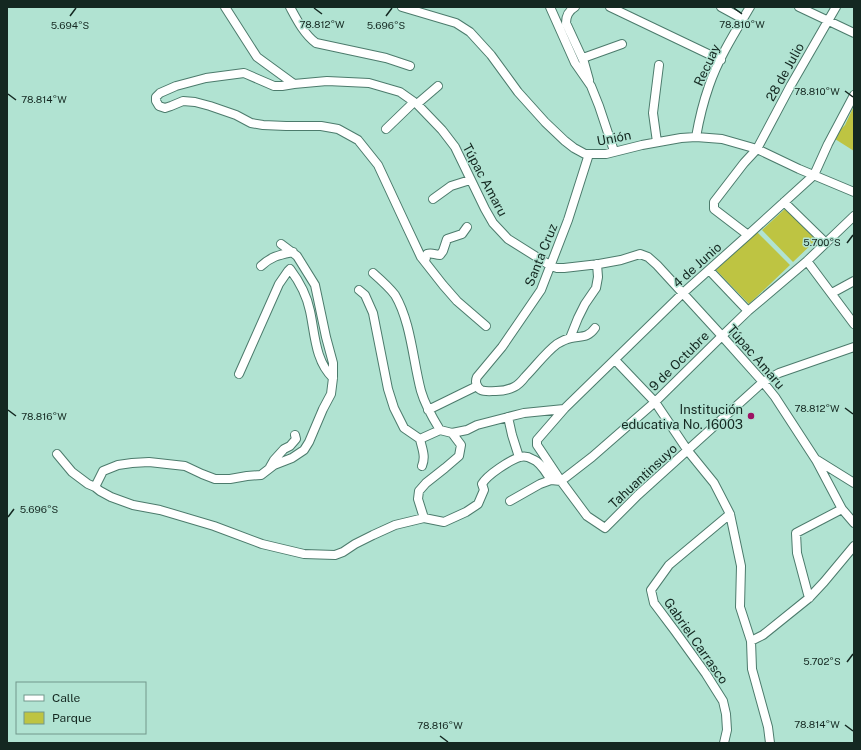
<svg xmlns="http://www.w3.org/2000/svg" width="861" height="750" font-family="'Public Sans',sans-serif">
<rect width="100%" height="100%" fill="#b1e3d2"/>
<path fill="#bec442" d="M 854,106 L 854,151 L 835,139 L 836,134 L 845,125 Z
M 786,208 L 816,240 L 793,262 L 762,230 Z
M 757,232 L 790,265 L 749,304 L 716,270 Z"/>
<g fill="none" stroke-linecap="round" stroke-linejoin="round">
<defs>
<path id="minor" d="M 225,7 L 257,57 L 294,84 L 327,81 L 369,83 L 400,92 L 417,104 L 442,130 L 455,147 L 485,209 L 493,223 L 508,239 L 551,266 L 557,268 L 564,268 L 599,264 L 621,260 L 640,254 L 648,257 L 657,265 L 722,336 L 763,382 L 775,397 L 816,460 L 842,509 L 854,523
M 290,7 C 297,20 304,34 316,43 L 386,58 L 410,66
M 402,7 L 456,23 L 470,32 L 491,55 L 518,92 L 545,122 L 565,141 L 574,148 L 585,154 L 606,154 L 642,145 L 681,138 L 696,137 L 722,139 L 757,149 L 799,169 L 854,192
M 550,7 L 575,63 L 591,86 L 599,106 L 614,151
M 575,7 C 568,11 566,16 566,23 L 584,62 L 589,80
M 610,7 L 721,60
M 721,7 L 743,19
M 799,7 L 854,33
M 583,58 L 622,44
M 294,84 L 282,86 L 274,86 L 244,73 L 206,78 L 176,86 L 160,93 L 156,97 L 156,101 L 159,106 L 165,108 L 171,106 L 183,101 L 195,102 L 210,106 L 236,115 L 251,123 L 263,125 L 286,126 L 321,126 L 338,129 L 358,140 L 378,165 L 405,223 L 421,257 L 443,285 L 457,301 L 486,326
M 854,95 L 828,144 L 814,175 L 748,235 L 683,293 L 564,409 L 537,440 L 537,445 L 561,481 L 587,516 L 605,528 L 638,495 L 763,382 L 779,373 L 854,347
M 417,104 L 438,86
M 386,129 L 414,102
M 696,137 C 699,120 703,103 709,86 C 718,59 735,32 750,7
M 657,142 L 653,113 L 659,65
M 589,154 L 568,220 L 541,290 L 502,347 L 477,377 C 475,381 476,387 481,390 C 485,392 491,391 496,391 C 502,391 508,390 514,387 C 518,385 522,381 525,377 C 536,366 545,353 557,344 C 562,341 566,339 571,338 C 582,336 588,338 595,328
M 433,199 L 451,186 L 470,180
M 784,202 L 826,243
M 748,235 L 714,209 L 714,202 L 744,163 L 757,149 L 791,85 L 836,7
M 425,261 L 427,254 C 432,252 435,255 440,255 L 443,251 L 447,239 L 462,234 L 467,227
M 807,261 L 854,324
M 261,266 C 272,256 279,255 293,252
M 709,270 L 748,311
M 373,273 C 381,280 389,287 395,295 C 411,322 413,361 421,391 C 425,405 432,417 440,430
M 359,290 L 365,295 L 373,313 L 388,389 L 394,408 L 404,428 L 420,439 L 440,430 L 452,433 L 461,445 L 459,456 L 445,468 L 426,483 L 419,491 L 418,499 L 424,518
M 832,293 L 854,281
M 570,338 L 578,318 L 585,304 L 596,288 L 598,277 L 597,264
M 615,360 L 655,402 L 688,451 L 714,483 L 730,514 L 741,566 L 740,607 L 751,641 L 752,669 L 768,727 L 770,743
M 239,374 L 279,284 L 288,271 L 290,269 C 299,281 307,296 310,311 C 315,334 315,361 333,378
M 428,410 L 477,386
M 508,417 L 512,435 L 519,457
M 452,433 L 467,430 L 477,425 L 508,417 L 524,413 L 564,409
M 420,439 C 422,449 426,456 422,466
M 57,454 L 72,472 L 88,484 L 95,487 L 100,491 L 111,497 L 133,505 L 160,510 L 214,526 L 262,544 L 304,554 L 335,555 L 343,552 L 355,544 L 373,535 L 395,525 L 424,518 L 444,522 L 466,512 L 478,504 L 484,490 L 482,484 C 487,475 510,460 520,457 C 524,456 529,457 532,459 C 541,462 546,473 551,480
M 817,460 L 854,483
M 270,467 L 274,460 L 284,449 L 290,446 L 296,439 L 295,435
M 95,487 L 103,471 L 118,465 L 132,463 L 149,462 L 185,466 L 202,474 L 215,479 L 230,479 L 247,476 L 261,475 L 274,465 L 292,458 L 304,450 L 309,442 L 323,409 L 331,394 L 333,378 L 333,363 L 326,337 L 315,285 L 297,256 L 281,244
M 510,501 L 540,484 L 551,480 L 561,481 L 592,457 L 655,402 L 722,336 L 748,311 L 807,261 L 854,216
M 809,598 L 797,553 L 796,533 L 842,509
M 751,641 L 763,635 L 809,598 L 824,582 L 854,546
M 724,743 L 727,730 L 726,714 L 723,701 L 706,674 L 675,631 L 654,603 L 651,590 L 669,565 L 730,514"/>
</defs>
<use href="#minor" stroke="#4c7b6c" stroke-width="10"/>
<use href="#minor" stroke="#fff" stroke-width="8"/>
</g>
<path fill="none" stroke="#142821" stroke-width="1.5" d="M 314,8 L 322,14M 734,8 L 742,14M 70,16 L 76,8M 386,16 L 392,8M 845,91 L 853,97M 8,94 L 16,100M 847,243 L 853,235M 845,408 L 853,414M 8,410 L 16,416M 8,517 L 14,509M 847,662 L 853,654M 845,725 L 853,731M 440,736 L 448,742"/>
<circle fill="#9c1263" stroke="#b1e3d2" stroke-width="1.5" cx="751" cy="416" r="4"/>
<g text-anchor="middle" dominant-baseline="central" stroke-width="3" stroke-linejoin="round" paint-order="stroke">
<g font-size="13" fill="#142821" stroke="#b1e3d2">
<text transform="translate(707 65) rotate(-65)">Recuay</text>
<text transform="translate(785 72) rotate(-61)">28 de Julio</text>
<text transform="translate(614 138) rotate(-11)">Unión</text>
<text transform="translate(485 180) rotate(62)">Túpac Amaru</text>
<text transform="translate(541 255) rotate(-68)">Santa Cruz</text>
<text transform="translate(697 265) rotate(-42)">4 de Junio</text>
<text transform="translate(756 357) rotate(49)">Túpac Amaru</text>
<text transform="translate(679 361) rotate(-45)">9 de Octubre</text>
<text transform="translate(643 476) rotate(-43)">Tahuantinsuyo</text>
<text transform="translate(696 641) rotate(55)">Gabriel Carrasco</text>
</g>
<g font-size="13" fill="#142821" stroke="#b1e3d2" text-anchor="end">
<text x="743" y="409">Institución<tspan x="743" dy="15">educativa No. 16003</tspan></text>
</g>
</g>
<g font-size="10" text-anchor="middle" fill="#142821" stroke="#b1e3d2" stroke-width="3" stroke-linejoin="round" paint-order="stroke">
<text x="322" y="28">78.812°W</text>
<text x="742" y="28">78.810°W</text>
<text x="70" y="29">5.694°S</text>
<text x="386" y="29">5.696°S</text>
<text x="817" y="95">78.810°W</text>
<text x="44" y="103">78.814°W</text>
<text x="822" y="246">5.700°S</text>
<text x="817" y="412">78.812°W</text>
<text x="44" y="420">78.816°W</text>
<text x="39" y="513">5.696°S</text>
<text x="822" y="665">5.702°S</text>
<text x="817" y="728">78.814°W</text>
<text x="440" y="729">78.816°W</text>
</g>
<rect width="861" height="750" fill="none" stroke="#142821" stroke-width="16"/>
<rect x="16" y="682" width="130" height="52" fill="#b1e3d2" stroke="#72988b"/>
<rect x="24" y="695" width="20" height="6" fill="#ffffff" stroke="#72988b"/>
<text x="52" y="702" font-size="12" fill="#142821">Calle</text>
<rect x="24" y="712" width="20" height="12" fill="#bec442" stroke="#72988b"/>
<text x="52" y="722" font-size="12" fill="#142821">Parque</text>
</svg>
